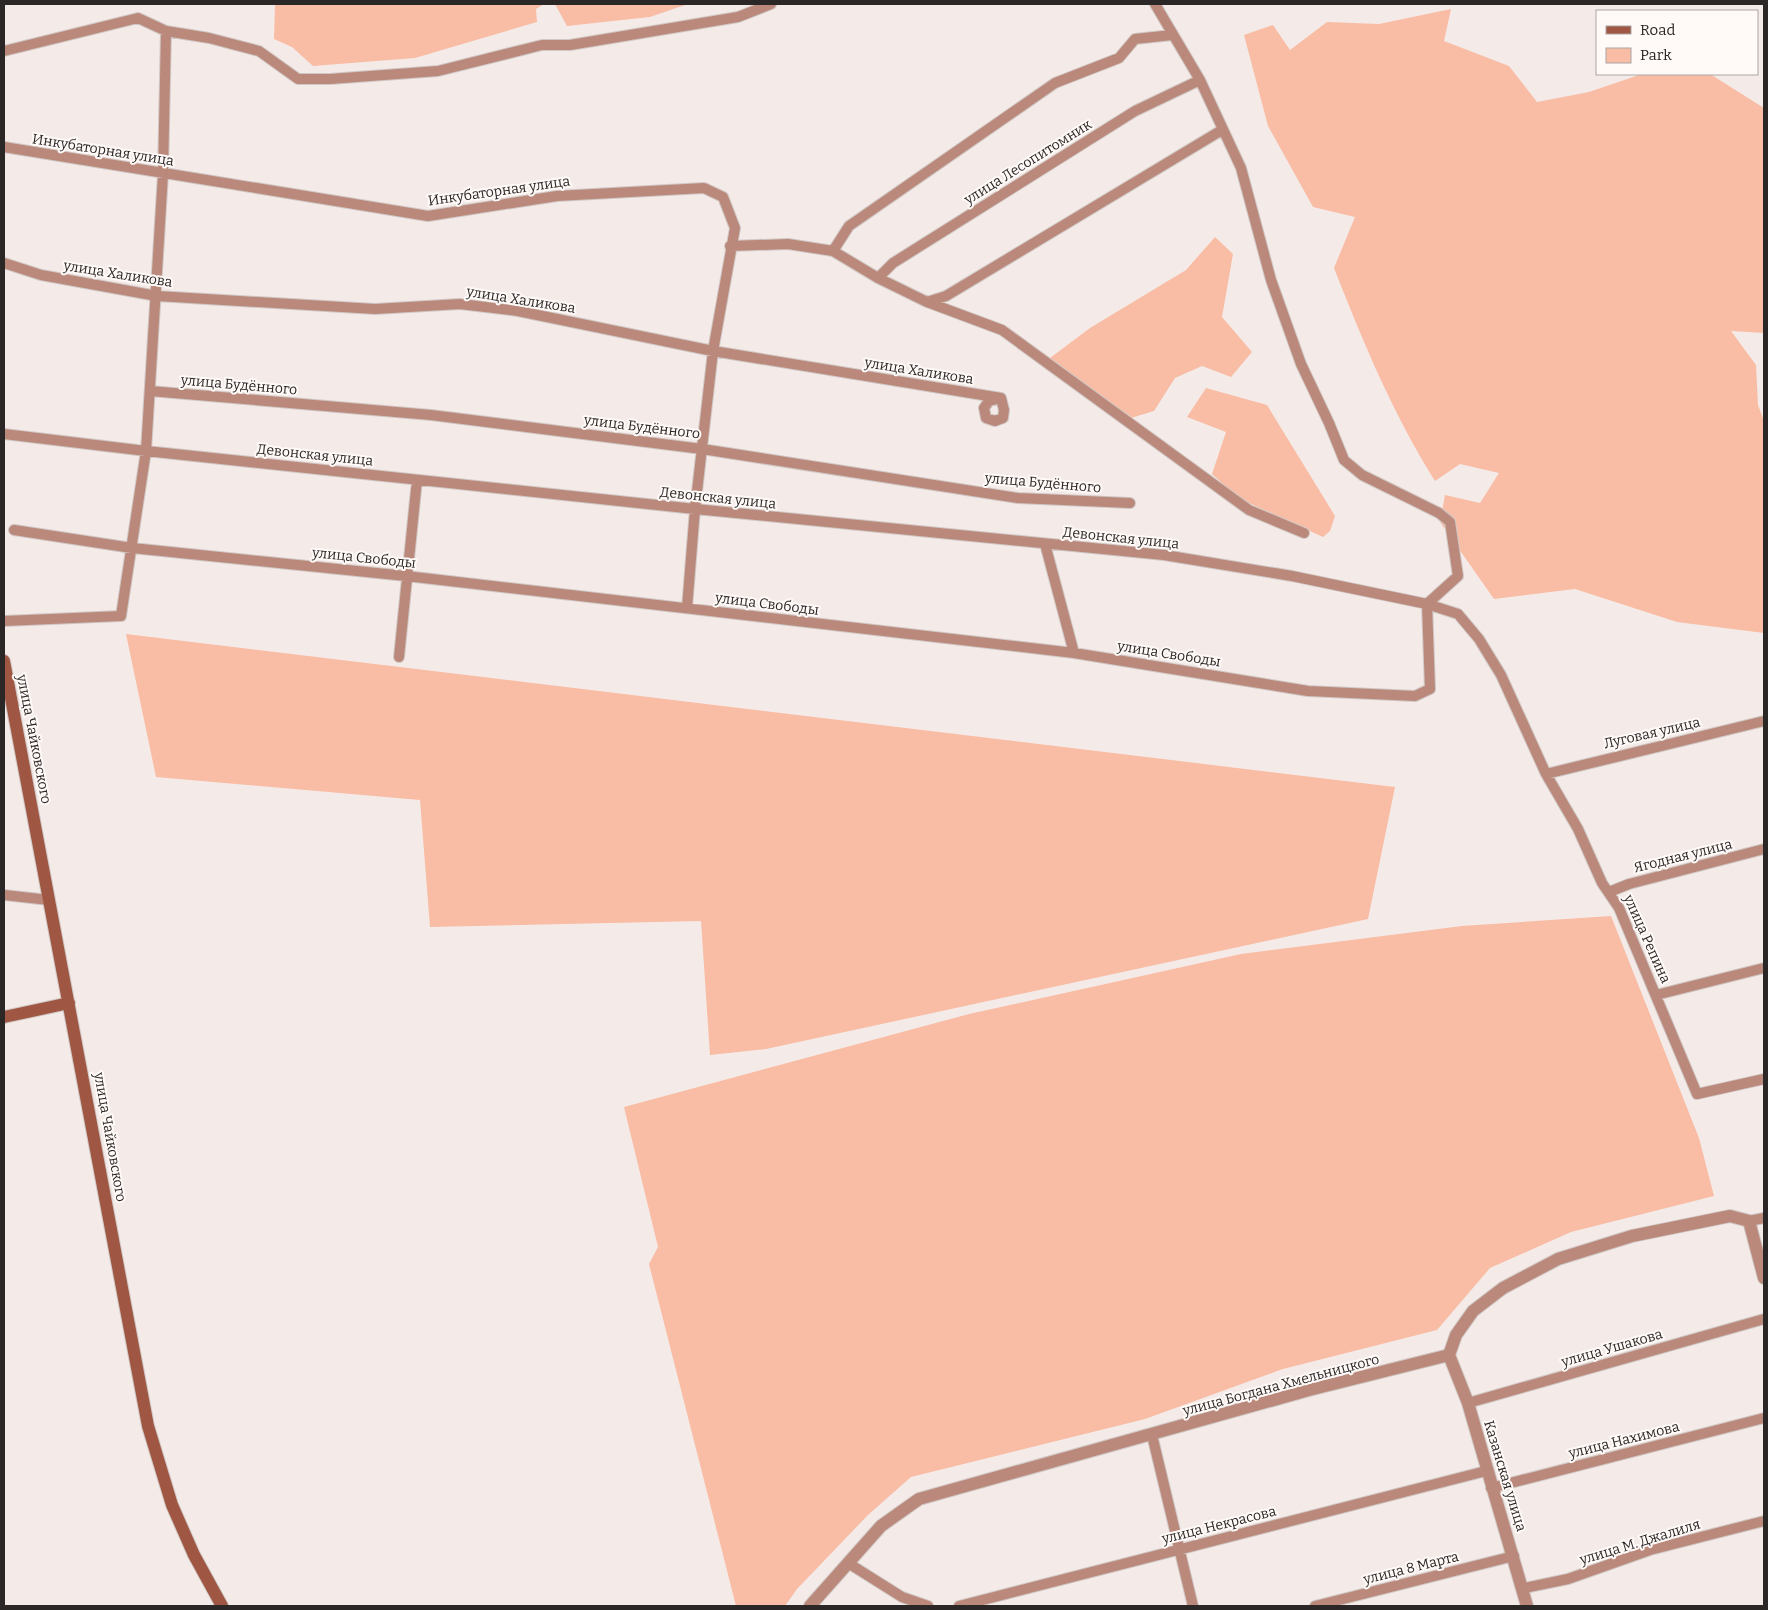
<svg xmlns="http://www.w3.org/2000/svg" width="1768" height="1610" font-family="Bitter,serif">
<rect width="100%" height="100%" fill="#f4ebe8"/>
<path fill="#f9bca5" d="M 275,4 L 544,4 L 536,9 L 537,22 L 415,58 L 313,66 L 292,47 L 274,39 Z
M 555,4 L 688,4 L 650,17 L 567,26 Z
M 1451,9 L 1444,41 L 1509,66 L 1537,102 L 1589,92 L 1642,74 L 1710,74 L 1764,108 L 1764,333 L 1731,331 L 1756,365 L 1758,405 L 1764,421 L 1764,633 L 1677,622 L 1575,589 L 1494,599 L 1440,522 L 1445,495 L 1480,503 L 1499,473 L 1460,464 L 1435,481 C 1392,412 1364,344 1334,268 L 1355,217 L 1313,207 L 1268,126 L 1244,35 L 1273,25 L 1290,50 L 1327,22 L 1379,24 Z
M 1215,237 L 1233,254 L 1222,317 L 1252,352 L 1231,377 L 1202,366 L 1175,378 L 1154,411 L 1131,418 L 1050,358 L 1090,328 L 1186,270 Z
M 1206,388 L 1267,405 L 1335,516 L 1330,531 L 1323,537 L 1238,498 L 1212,474 L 1226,432 L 1187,417 Z
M 126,634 L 1395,787 L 1368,919 L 766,1049 L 710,1055 L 701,921 L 430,927 L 420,800 L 156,777 Z
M 1611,916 L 1699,1138 L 1714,1196 L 1571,1232 L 1490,1268 L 1437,1330 L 1283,1369 L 1145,1419 L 911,1477 L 868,1515 L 797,1589 L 785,1606 L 736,1606 L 649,1264 L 658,1247 L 624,1107 L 969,1014 L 1241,954 L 1462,926 Z"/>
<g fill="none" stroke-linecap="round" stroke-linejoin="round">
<defs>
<path id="minor" d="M 1155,4 L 1200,80 L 1241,168 L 1271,280 L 1301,364 L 1329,423 L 1344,460 L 1362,475 L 1439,513 L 1450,522 L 1458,576 L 1427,604
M 4,51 L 138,18 L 166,31 L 209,38 L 259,51 L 298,79 L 330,79 L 438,71 L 542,45 L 570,45 L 738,17 L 771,4
M 4,147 L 428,216 L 557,196 L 704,188 L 723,197 L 735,228 L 713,351 L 695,509 L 687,608
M 730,246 L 788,244 L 833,251 L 878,278 L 927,302 L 946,296 L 1222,130
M 833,251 L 849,226 L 1055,83 L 1119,58 L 1135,39 L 1172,35
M 4,263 L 41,275 L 157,296 L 375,309 L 460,304 L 518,311 L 713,351 L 1001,398
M 878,278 L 893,263 L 1135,111 L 1200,80
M 927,302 L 1002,330 L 1249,510 L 1304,533
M 150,391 L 431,415 L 702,449 L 1018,498 L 1130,503
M 1001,398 L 1004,410 L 1003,418 L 995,421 L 986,418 L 984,408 L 989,401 Z
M 4,434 L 146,451 L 695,509 L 1164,555 L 1292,576 L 1427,604 L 1458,614 L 1479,639 L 1501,675 L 1546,774 L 1578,829 L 1602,883 L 1619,908 L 1697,1094 L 1764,1079
M 14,530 L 132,548 L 406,576 L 1074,653 L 1308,691 L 1415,696 L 1430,689 L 1427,604
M 1045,544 L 1074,653
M 4,621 L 121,616 L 146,451 L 163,174 L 166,31
M 399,657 L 417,480
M 1546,774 L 1764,721
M 1609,892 L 1629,884 L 1764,849
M 4,895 L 49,900
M 1656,995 L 1764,968
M 1749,1221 L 1764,1218
M 1468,1403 L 1764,1319
M 1152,1435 L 1193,1606
M 1491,1488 L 1764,1418
M 848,1563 L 902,1597 L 928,1606
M 1524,1588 L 1568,1579 L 1650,1550 L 1764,1521
M 959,1606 L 1486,1471
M 1315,1606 L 1514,1556"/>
<path id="tertiary" d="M 1449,1355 L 1468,1403 L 1527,1606
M 810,1606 L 881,1526 L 919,1499 L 1309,1390 L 1449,1355 L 1456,1335 L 1473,1311 L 1503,1288 L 1558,1259 L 1632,1236 L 1730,1216 L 1749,1221 L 1764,1278"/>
<path id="secondary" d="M 4,661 L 148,1426 L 172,1505 L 194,1555 L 222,1606
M 4,1017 L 69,1003"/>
</defs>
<use href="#minor" stroke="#d0c8c5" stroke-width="12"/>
<use href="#tertiary" stroke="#d0c8c5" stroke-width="14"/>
<use href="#secondary" stroke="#d0c8c5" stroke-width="14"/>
<use href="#minor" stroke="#bb897b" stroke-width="10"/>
<use href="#tertiary" stroke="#bb897b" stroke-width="12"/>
<use href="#secondary" stroke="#9f5744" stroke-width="12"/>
</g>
<g text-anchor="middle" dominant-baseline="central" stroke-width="4" stroke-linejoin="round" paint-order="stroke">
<g font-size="14" fill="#2a2726" stroke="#fff9f7">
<text transform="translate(103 150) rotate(9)">Инкубаторная улица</text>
<text transform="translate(1028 162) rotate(-32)">улица Лесопитомник</text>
<text transform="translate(499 191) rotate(-8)">Инкубаторная улица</text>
<text transform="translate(118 274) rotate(9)">улица Халикова</text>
<text transform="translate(521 300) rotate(9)">улица Халикова</text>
<text transform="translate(919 371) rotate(9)">улица Халикова</text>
<text transform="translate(239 385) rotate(5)">улица Будённого</text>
<text transform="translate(642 427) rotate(7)">улица Будённого</text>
<text transform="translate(315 455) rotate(6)">Девонская улица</text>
<text transform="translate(1043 483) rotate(5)">улица Будённого</text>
<text transform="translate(718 498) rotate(6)">Девонская улица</text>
<text transform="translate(1121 538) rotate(6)">Девонская улица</text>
<text transform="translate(364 558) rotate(6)">улица Свободы</text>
<text transform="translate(767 604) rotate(7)">улица Свободы</text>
<text transform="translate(1169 654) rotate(9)">улица Свободы</text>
<text transform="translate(1652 733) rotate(-13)">Луговая улица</text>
<text transform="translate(34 739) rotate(79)">улица Чайковского</text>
<text transform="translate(1683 856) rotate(-14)">Ягодная улица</text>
<text transform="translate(1647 939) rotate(66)">улица Репина</text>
<text transform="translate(110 1137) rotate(80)">улица Чайковского</text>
<text transform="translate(1612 1348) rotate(-16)">улица Ушакова</text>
<text transform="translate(1281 1385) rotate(-15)">улица Богдана Хмельницкого</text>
<text transform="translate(1624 1440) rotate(-14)">улица Нахимова</text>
<text transform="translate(1505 1476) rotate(73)">Казанская улица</text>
<text transform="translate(1219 1525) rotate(-14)">улица Некрасова</text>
<text transform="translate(1640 1542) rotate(-17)">улица М. Джалиля</text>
<text transform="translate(1411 1568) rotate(-14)">улица 8 Марта</text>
</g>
</g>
<rect width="1768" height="1610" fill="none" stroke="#2a2726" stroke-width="10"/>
<rect x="1596" y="10" width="162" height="65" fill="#fff9f7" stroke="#aaa5a3"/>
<rect x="1606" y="26" width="25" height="8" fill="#9f5744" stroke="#aaa5a3"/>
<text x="1640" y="35" font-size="15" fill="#2a2726">Road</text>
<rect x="1606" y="48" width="25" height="15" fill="#f9bca5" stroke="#aaa5a3"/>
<text x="1640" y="60" font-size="15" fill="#2a2726">Park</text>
</svg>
